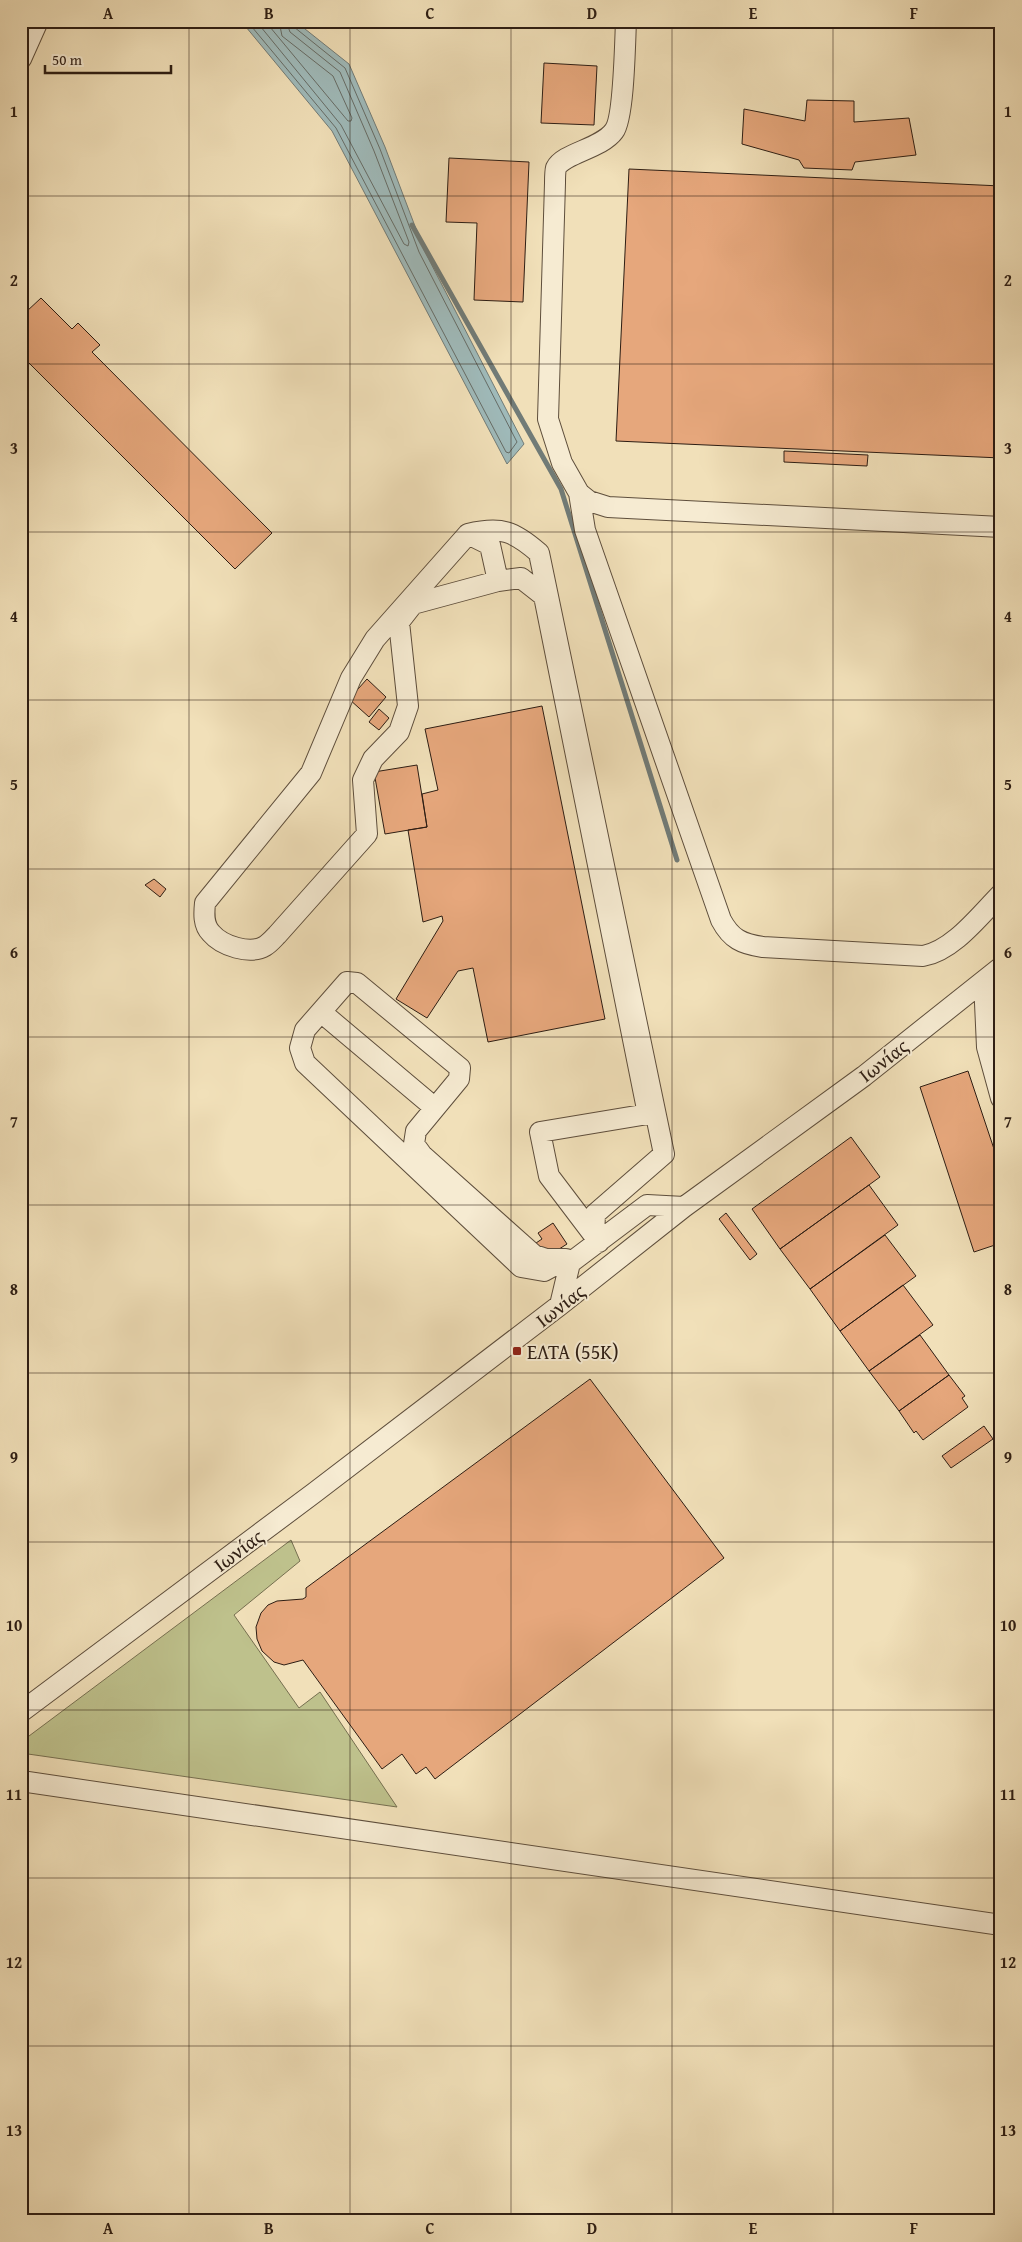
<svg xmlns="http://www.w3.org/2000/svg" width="1022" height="2242" font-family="'Gentium Book Plus',serif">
<rect width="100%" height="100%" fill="#f1e0b9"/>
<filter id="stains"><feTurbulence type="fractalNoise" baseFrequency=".004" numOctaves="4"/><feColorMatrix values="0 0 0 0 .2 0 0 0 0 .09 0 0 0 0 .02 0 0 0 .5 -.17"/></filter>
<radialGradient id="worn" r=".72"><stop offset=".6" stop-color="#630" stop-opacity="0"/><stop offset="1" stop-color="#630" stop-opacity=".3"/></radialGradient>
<path fill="#bec18c" stroke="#766f50" d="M 291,1540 L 300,1561 L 234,1615 L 299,1708 L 320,1692 L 397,1807 L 21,1753 L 21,1742 Z"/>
<path fill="#9fbaba" stroke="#717b77" d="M 241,21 L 295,21 L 349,64 L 385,147 L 424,250 L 524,444 L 507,464 L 332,131 Z"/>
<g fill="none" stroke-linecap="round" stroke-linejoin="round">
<path stroke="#666c66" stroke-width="1" d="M 247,21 L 336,128 L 506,452 L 509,453 L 517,442 L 419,252 L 380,149 L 345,68 L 294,27 L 292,21
M 256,21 L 341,125 L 404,244 L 408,246 L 409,242 L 374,151 L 340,72 L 290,32 L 286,21
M 265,21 L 348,121 L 351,121 L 352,118 L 333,76 L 282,36 L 279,21"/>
<path stroke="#717b77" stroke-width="5" d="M 412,225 L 561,489 L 677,860"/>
</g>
<path fill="#e6a77c" stroke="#2d1d13" d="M 544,63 L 597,66 L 594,125 L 541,123 Z
M 807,100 L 854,101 L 854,122 L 909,118 L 916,155 L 855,162 L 852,170 L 804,168 L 799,160 L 742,144 L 744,109 L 805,121 Z
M 449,158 L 529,162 L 523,302 L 474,300 L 477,223 L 446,222 Z
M 629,169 L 1001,186 L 1001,458 L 616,441 Z
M 41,298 L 72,329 L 78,323 L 100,345 L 92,352 L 272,533 L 235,569 L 21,355 L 21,306 L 26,312 Z
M 784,451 L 868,455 L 867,466 L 784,462 Z
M 367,679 L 386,697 L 369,717 L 349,699 Z
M 542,706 L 605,1019 L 488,1042 L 473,968 L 458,971 L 427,1018 L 396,999 L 443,921 L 442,916 L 423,922 L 408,830 L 427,827 L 422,794 L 438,790 L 425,729 Z
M 379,709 L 389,718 L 379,730 L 369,722 Z
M 417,765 L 427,827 L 385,834 L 374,772 Z
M 154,879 L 166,889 L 160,897 L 145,885 Z
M 968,1071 L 1001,1170 L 1001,1243 L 974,1252 L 920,1087 Z
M 851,1137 L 880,1177 L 780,1249 L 752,1209 Z
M 869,1185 L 898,1225 L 810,1289 L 780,1249 Z
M 726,1213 L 757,1254 L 750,1260 L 719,1219 Z
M 553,1223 L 567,1244 L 545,1258 L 536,1243 L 542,1239 L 538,1233 Z
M 885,1235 L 916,1276 L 840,1331 L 810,1289 Z
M 903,1285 L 933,1325 L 869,1371 L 840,1331 Z
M 920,1335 L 949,1375 L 899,1411 L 869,1371 Z
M 949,1375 L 965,1396 L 962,1398 L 968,1407 L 923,1440 L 916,1431 L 914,1433 L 899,1411 Z
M 590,1379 L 724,1558 L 435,1779 L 426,1767 L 416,1774 L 402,1754 L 382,1769 L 303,1660 L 284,1665 L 274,1662 L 262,1651 L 257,1639 L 256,1627 L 261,1613 L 268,1605 L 277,1601 L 303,1599 L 306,1597 L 306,1588 Z
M 984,1426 L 993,1439 L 951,1468 L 942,1456 Z"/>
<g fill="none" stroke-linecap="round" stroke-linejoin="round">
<defs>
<path id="minor" d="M 626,21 C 625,42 624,118 614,131 C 601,149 563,153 556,168 C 555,172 555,178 555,183 L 548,419 L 562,463 L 579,493 L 589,501 L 608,507 L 1001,527
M 21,59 L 38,21
M 579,493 L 585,530 L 721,920 C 731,939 742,944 763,947 L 923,956 C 953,951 980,915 1001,894
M 468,534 L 490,545 L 498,581
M 984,981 L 987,1047 L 1001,1098
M 321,1012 L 435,1108
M 594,1236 L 595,1214 L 664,1154 L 539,553 C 514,531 501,526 468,534 L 375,639 L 351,678 L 311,773 L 205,903 C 204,913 203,925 211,933 C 222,946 250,955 265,946 C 270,943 274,938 277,935 L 367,834 L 363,780 L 373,759 L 399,732 L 408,706 L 399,622 L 413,604 L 498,581 L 521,578 L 544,596 L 648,1114 L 540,1132 L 549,1176 L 599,1242
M 566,1259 L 544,1271 L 521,1267 L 305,1063 L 300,1048 L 305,1030 L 347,982 L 357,983 L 460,1068 L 459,1079 L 416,1131 L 414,1144 L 422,1155 L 534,1255 L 546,1259 L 566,1259 L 570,1263
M 560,1305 L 570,1263 L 647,1205 L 684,1207
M 21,1712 L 314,1493 L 560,1305 L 684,1207 L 864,1076 L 1001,967
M 21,1781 L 1001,1925"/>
</defs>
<use href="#minor" stroke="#5e4e3c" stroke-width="22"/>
<use href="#minor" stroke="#f6ebd2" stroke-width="20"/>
</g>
<path fill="none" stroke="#2d1d13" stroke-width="1" stroke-opacity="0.55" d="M 189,21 L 189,2221M 350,21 L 350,2221M 511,21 L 511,2221M 672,21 L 672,2221M 833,21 L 833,2221M 21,196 L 1001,196M 21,364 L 1001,364M 21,532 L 1001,532M 21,700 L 1001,700M 21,869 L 1001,869M 21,1037 L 1001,1037M 21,1205 L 1001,1205M 21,1373 L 1001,1373M 21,1542 L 1001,1542M 21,1710 L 1001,1710M 21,1878 L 1001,1878M 21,2046 L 1001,2046"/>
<rect fill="#8f2418" stroke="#f6ebd2" stroke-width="2" x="512" y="1346" width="10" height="10" rx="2.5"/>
<g text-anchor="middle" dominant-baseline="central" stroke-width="4" stroke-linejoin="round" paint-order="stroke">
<g font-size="20" fill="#2d1d13" stroke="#f6ebd2">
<text transform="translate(883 1060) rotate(-38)">Ιωνίας</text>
<text transform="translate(560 1305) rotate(-38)">Ιωνίας</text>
<text transform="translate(238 1550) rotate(-37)">Ιωνίας</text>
</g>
<g font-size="20" fill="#2d1d13" stroke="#f6ebd2" text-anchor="start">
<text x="527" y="1351">ΕΛΤΑ (55Κ)</text>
</g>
</g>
<rect width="1022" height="2242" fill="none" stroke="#f1e0b9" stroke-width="55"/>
<path d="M45 65v8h126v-8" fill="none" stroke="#2d1d13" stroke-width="2.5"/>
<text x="52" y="65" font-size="15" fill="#2d1d13" stroke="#f6ebd2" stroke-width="4" paint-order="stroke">50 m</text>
<rect x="28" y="28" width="966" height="2186" fill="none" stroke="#2d1d13" stroke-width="2"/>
<g font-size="16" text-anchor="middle" font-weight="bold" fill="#2d1d13">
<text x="108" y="19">A</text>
<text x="269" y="19">B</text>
<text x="430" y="19">C</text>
<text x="592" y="19">D</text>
<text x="753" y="19">E</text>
<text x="914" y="19">F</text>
<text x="14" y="117">1</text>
<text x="1008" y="117">1</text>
<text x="14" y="286">2</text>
<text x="1008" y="286">2</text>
<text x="14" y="454">3</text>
<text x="1008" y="454">3</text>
<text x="14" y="622">4</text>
<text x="1008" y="622">4</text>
<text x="14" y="790">5</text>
<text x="1008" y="790">5</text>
<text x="14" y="958">6</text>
<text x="1008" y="958">6</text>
<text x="14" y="1127">7</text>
<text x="1008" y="1127">7</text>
<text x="14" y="1295">8</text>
<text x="1008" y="1295">8</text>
<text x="14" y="1463">9</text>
<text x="1008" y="1463">9</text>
<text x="14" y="1631">10</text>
<text x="1008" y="1631">10</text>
<text x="14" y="1800">11</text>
<text x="1008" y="1800">11</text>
<text x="14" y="1968">12</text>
<text x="1008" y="1968">12</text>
<text x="14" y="2136">13</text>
<text x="1008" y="2136">13</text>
<text x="108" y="2234">A</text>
<text x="269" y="2234">B</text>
<text x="430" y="2234">C</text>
<text x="592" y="2234">D</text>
<text x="753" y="2234">E</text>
<text x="914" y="2234">F</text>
</g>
<rect width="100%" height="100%" filter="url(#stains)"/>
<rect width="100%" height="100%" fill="url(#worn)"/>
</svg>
